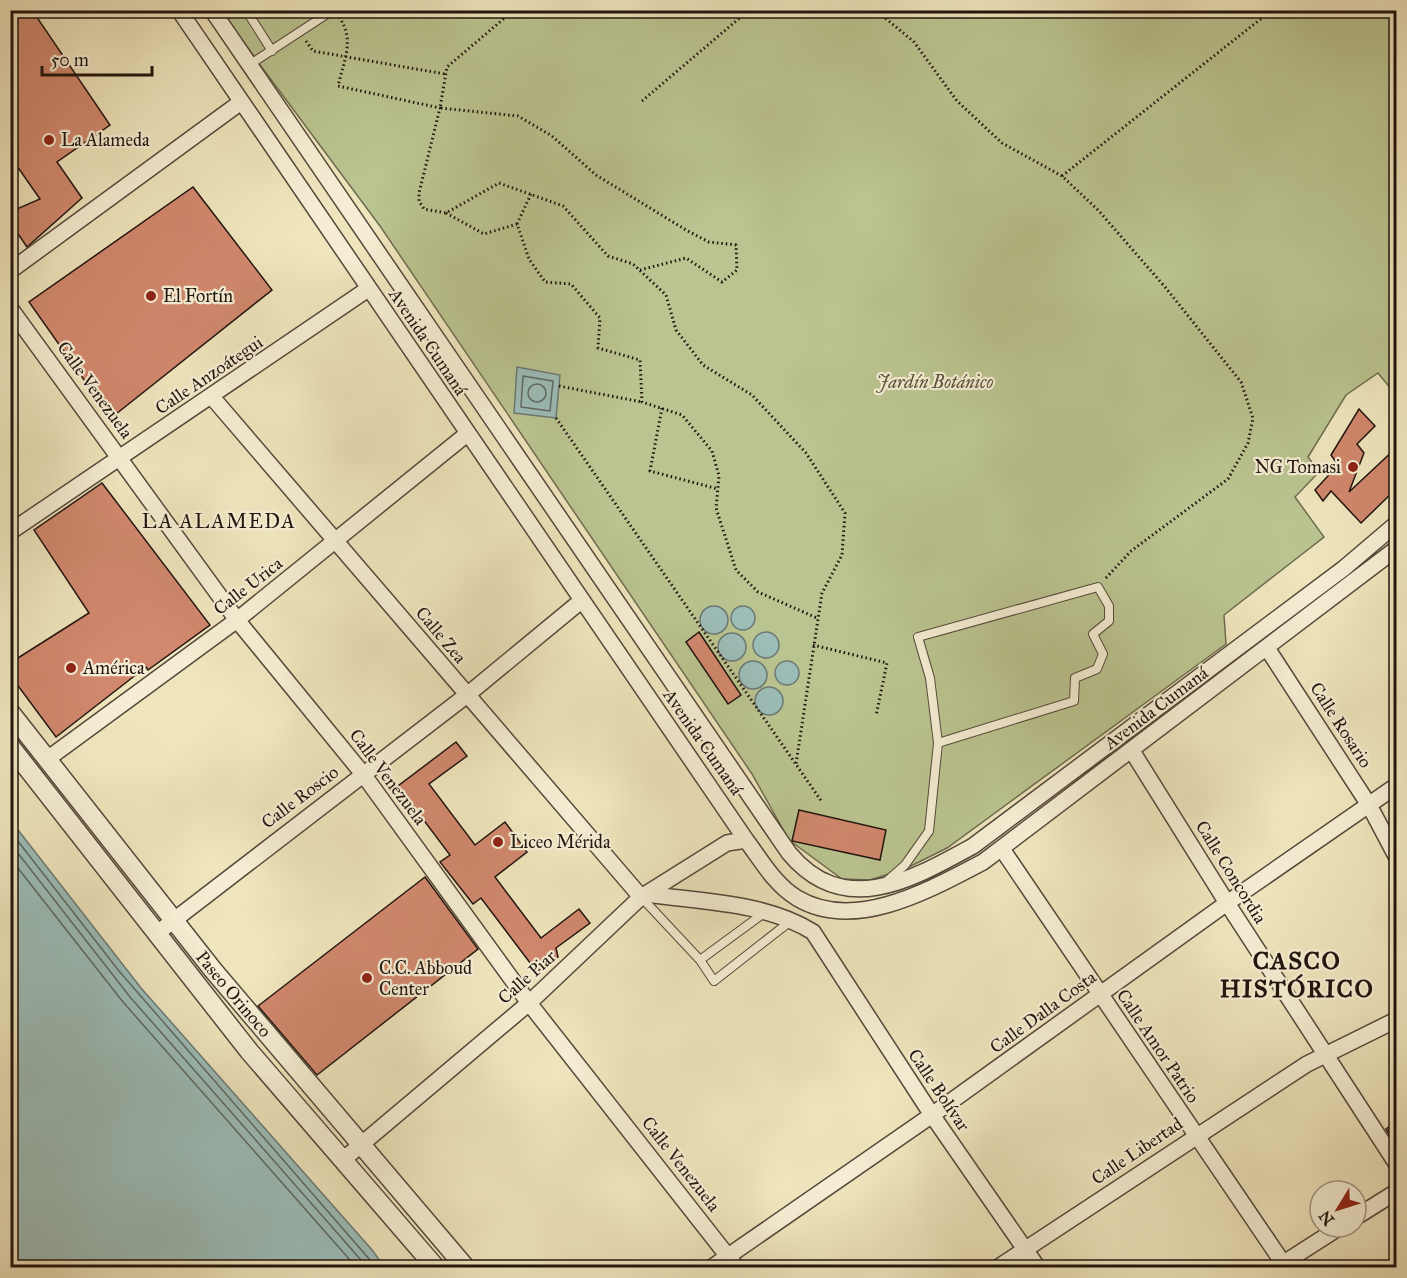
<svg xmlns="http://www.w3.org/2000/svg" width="1407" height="1278" font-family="'IM FELL Great Primer',serif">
<rect width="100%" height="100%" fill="#efe5bd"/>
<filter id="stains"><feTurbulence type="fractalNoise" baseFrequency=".00333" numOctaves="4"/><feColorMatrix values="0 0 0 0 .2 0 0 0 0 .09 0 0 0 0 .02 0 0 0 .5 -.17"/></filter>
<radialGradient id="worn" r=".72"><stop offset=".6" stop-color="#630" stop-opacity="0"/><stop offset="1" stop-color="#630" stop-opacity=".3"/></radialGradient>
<path fill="#bac490" stroke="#6e6c50" stroke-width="1.5" d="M 220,11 L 1396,11 L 1396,395 L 1378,373 L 1346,395 L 1308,457 L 1319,472 L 1295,497 L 1324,537 L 1224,615 L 1226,644 L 947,848 L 907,868 L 870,880 L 842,879 L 789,840 L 752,774 L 380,226 Z"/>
<path fill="#9cbdb8" stroke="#6b7974" stroke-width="1.5" d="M 517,367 L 560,375 L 556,418 L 514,413 Z
M700 620a14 14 0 1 1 28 0a14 14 0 1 1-28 0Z
M731 618a12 12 0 1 1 24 0a12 12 0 1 1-24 0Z
M753 645a13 13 0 1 1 26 0a13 13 0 1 1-26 0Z
M718 647a14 14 0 1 1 28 0a14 14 0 1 1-28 0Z
M775 673a12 12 0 1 1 24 0a12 12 0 1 1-24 0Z
M739 675a14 14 0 1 1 28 0a14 14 0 1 1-28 0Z
M755 701a14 14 0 1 1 28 0a14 14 0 1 1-28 0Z
M 11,821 L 141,988 L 373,1251 L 384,1267 L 11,1267 Z"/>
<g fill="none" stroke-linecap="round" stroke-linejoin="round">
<path stroke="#5e6864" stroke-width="1.5" d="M 523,376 L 553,381 L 550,411 L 521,407 Z
M528 393a9 9 0 1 1 18 0a9 9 0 1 1-18 0Z
M 10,831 L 119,971 L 377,1268
M 10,843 L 130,997 L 368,1268
M 10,858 L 123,1002 L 357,1268"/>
</g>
<path fill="#d1886e" stroke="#21140f" stroke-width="1.5" d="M 24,10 L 32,10 L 110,125 L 57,162 L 82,198 L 27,247 L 10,222 L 10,212 L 40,199 L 10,156 L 10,20 Z
M 193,187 L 272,290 L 111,418 L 29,302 Z
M 1359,409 L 1375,426 L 1357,444 L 1364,453 L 1349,492 L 1396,448 L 1396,489 L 1361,523 L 1331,491 L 1323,501 L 1315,490 L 1338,465 L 1331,455 Z
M 102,483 L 210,625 L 148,670 L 146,667 L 56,737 L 10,675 L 10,663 L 89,613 L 34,530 Z
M 699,632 L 741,695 L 728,704 L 686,642 Z
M 456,742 L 467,756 L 429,784 L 475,845 L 505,822 L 527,852 L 495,877 L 541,938 L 579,909 L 590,923 L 556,948 L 558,957 L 537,972 L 481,898 L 473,904 L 440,862 L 450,855 L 398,786 Z
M 799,810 L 886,830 L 880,860 L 792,841 Z
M 425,877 L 478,949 L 317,1075 L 258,1006 Z
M 1396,1122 L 1396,1146 L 1386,1129 Z"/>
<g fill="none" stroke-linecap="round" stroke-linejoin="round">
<defs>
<path id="service" d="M 246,10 L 272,51
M 249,65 L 333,10
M 888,880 L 905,865 L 929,831 L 938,743 L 930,678 L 918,637 L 1098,587 L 1109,606 L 1109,621 L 1093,634 L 1103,654 L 1097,669 L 1075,678 L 1074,701 L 938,743
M 641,897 L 700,960 L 714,981 L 792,920
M 700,960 L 764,913"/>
<path id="minor" d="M 179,10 L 746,840 C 761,860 775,885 797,898 C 855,933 931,889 983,862 L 1396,549
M 212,10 L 789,853 C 844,919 911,880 973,846 L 1343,569 L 1396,524
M 10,271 L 241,102
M 10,308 L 237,620 L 363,774 L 529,1003 L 737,1268
M 212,397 L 641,897
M 10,532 L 368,289
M 1267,648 L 1369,805 L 1396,856
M 1132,751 L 1227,903 L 1396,1163
M 46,760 L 237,620 L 467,434
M 1002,849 L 1283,1263
M 647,894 C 702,902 765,902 813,932 L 932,1115 L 1038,1268
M 156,934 L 467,695 L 581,601
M 344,1159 L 529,1003 L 641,897 L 727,843 L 746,840
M 1356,1217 L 1396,1192
M 711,1268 L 932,1115 L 1227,903 L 1396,786
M 997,1268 L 1307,1064 L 1396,1020
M 1276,1268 L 1340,1227"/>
<g id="tertiary">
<path id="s1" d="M 10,712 L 213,970 L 466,1268"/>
<path d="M 10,746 L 249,1051 L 436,1268"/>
</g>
</defs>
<use href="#service" stroke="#54483a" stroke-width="10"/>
<use href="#minor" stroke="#54483a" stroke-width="18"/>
<use href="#tertiary" stroke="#54483a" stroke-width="21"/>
<path stroke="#21140f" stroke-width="3" stroke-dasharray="1.5 3" stroke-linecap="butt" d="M 514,10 L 447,67 L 440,108 L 518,116 L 552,136 L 596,175 L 686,230 L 709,242 L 736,245 L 737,270 L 722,282 L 686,258 L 640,270
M 786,10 L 797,16 L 878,12 L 914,42 L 957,101 L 1002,143 L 1062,176 L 1098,210 L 1165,287 L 1241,382 L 1253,418 L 1248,443 L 1228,479 L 1131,551 L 1105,579
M 339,17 C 355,39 344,61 338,86 L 440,108 L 419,193 L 419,201 L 424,209 L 446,213 L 499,183 L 563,206 L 608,256 L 633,264 L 666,295 L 676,330 L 703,365 L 752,395 L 806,453 L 845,513 L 842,555 L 822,593 L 796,764
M 306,41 L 313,51 L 445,74
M 642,101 L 749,10
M 1062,176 L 1272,10
M 446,213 L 484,234 L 517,224 L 529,259 L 545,282 L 571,284 L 600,318 L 598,348 L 640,360 L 642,402 L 682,415 L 712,451 L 719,476 L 716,508 L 736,570 L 758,592 L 817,618
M 517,224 L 531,194
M 559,386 L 642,402
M 662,408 L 650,471 L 718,489
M 556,418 L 822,802
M 813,645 L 887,663 L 876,716"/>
<use href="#service" stroke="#f5eed4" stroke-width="8"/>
<use href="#minor" stroke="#f5eed4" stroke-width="15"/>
<use href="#tertiary" stroke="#f5eed4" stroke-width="18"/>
</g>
<g fill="#8f2418" stroke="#f5eed4" stroke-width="2">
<circle cx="49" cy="140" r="6"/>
<circle cx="151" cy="296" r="6"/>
<circle cx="1353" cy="467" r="6"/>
<circle cx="71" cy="668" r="6"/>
<circle cx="498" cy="842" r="6"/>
<circle cx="367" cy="978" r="6"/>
</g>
<g text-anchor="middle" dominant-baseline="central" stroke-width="4.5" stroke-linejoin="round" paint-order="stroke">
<g font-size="18" fill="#21140f" stroke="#f5eed4" text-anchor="start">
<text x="61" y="140">La Alameda</text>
<text x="163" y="296">El Fortín</text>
<text x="1341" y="467" text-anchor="end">NG Tomasi</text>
<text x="83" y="668">América</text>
<text x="510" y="842">Liceo Mérida</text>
<text x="379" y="968">C.C. Abboud<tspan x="379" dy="21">Center</tspan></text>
</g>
<g font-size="18" fill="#21140f" stroke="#f5eed4">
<text transform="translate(428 342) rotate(56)">Avenida Cumaná</text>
<text transform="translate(209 375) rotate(-34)">Calle Anzoátegui</text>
<text transform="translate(95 390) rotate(54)">Calle Venezuela</text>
<text transform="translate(248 586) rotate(-38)">Calle Urica</text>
<text transform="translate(441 635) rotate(50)">Calle Zea</text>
<text transform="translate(1156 708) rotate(-37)">Avenida Cumaná</text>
<text transform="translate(1341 725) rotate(57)">Calle Rosario</text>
<text transform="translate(703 742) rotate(55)">Avenida Cumaná</text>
<text transform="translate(388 777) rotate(53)">Calle Venezuela</text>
<text transform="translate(300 797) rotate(-37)">Calle Roscio</text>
<text transform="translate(1231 872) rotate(58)">Calle Concordia</text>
<text transform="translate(527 977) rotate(-42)">Calle Piar</text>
<text stroke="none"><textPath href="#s1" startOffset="360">Paseo Orinoco</textPath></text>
<text transform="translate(1043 1012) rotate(-36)">Calle Dalla Costa</text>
<text transform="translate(1158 1046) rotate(56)">Calle Amor Patrio</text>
<text transform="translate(939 1090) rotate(56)">Calle Bolívar</text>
<text transform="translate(1137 1151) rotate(-34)">Calle Libertad</text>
<text transform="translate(681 1164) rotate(52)">Calle Venezuela</text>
</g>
<g font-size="18" font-style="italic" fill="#57523c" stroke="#f5eed4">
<text x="935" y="382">Jardín Botánico</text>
</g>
<g font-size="20" letter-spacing="1.5" fill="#21140f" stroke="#f5eed4">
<text x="219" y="521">LA ALAMEDA</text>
</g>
<g font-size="24" font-weight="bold" letter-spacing="1.5" fill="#21140f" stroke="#f5eed4">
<text x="1297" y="961">CASCO<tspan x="1297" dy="28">HISTÓRICO</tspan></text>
</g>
</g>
<rect width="1407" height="1278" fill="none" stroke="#efe5bd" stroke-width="36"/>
<rect x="12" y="12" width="1383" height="1254" fill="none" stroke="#21140f" stroke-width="3"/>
<rect x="18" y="18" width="1371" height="1242" fill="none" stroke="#21140f" stroke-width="1.5"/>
<g transform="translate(1338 1209) rotate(232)"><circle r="28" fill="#f5eed4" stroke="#a09785" stroke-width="1.5"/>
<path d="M0-4.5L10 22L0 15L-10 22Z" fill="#8f2418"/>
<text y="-9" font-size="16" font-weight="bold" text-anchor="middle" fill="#21140f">N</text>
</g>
<path d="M42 66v9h110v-9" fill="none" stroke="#21140f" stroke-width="3"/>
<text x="51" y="66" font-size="18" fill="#21140f" stroke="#f5eed4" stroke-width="4.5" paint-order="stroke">50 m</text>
<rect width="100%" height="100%" filter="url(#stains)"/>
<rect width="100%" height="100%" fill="url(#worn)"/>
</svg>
